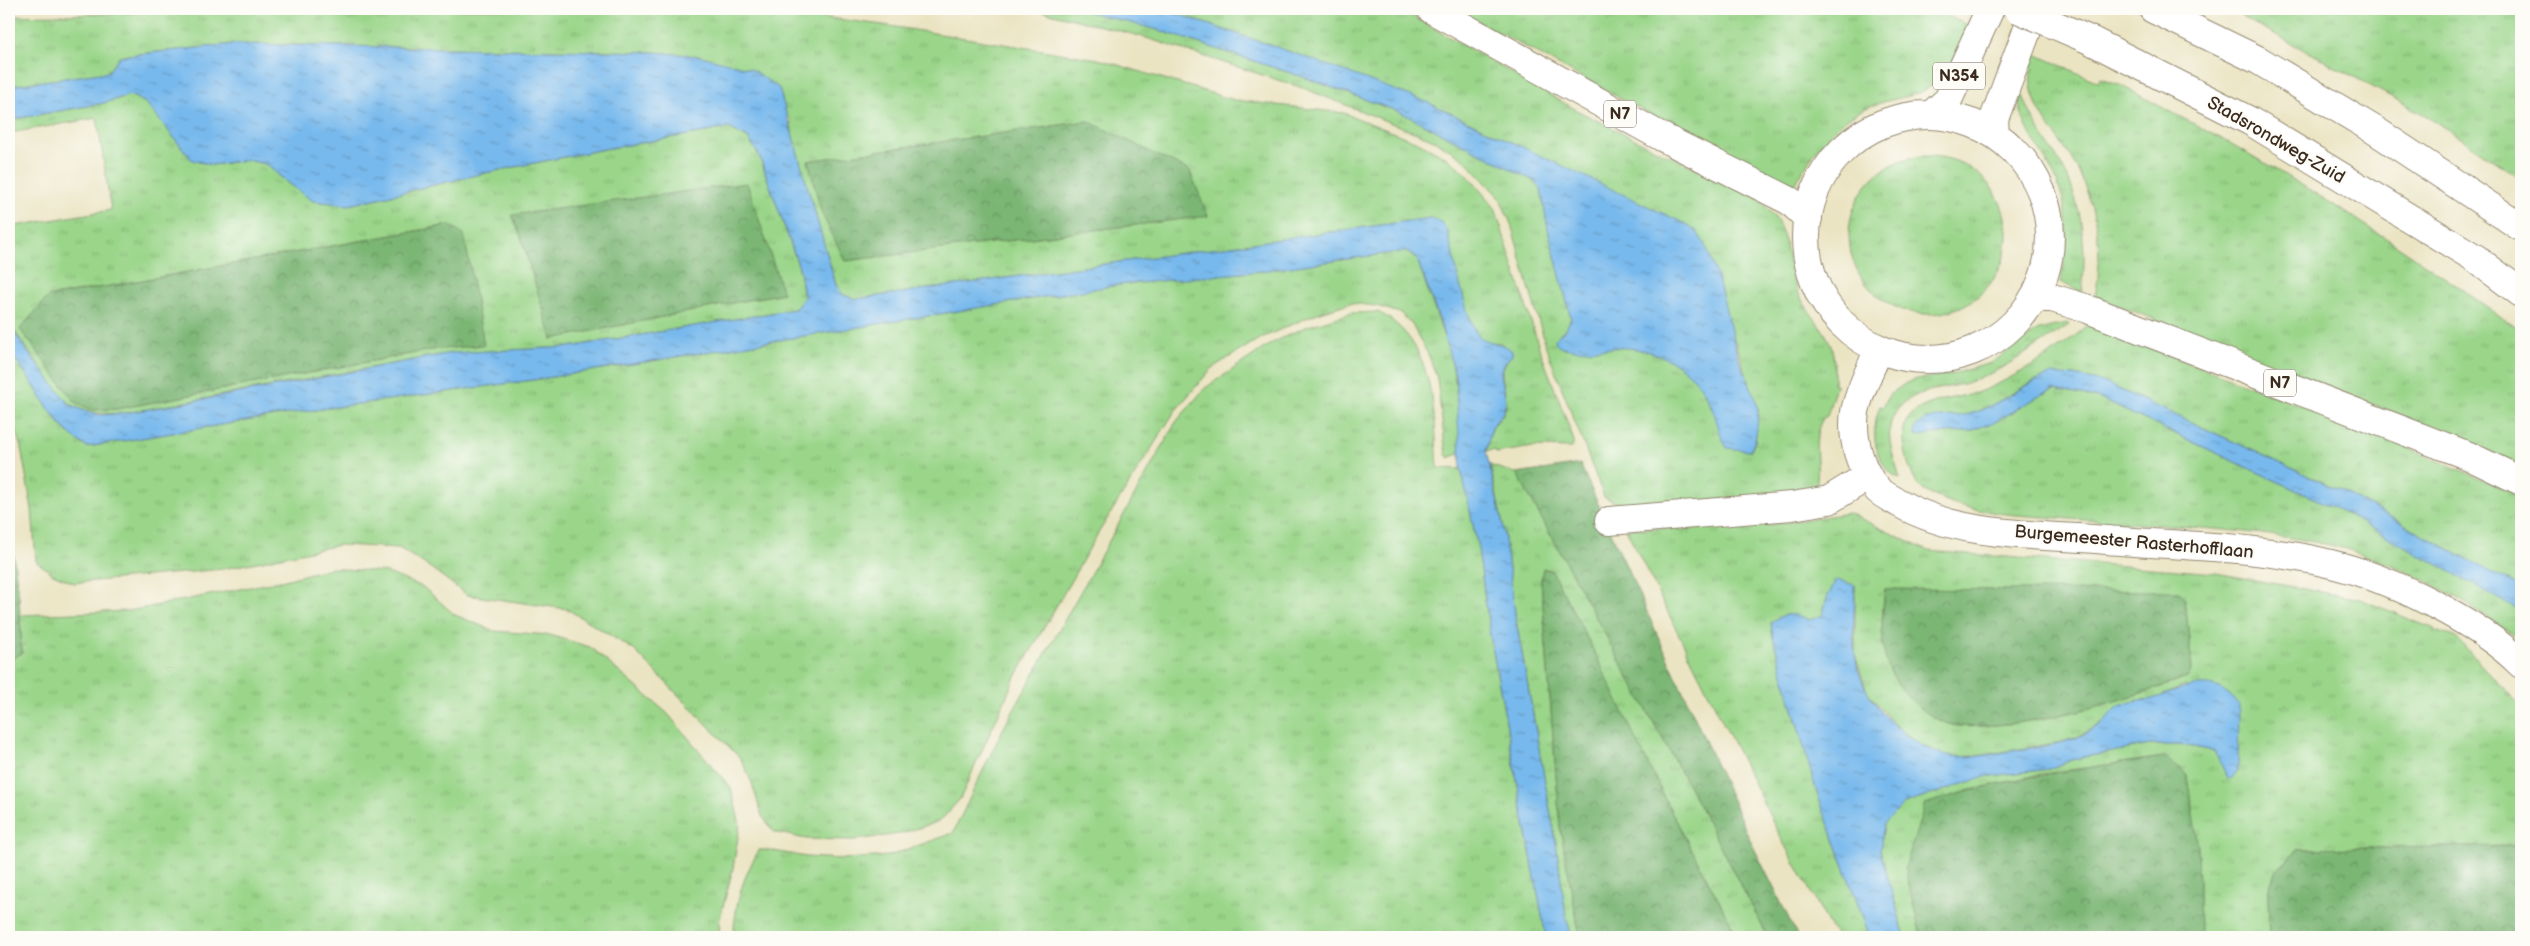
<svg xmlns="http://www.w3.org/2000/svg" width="2530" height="946" font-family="'Balsamiq Sans',sans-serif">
<defs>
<pattern id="grass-tufts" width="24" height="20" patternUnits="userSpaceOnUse" patternTransform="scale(1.25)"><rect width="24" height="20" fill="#9ad589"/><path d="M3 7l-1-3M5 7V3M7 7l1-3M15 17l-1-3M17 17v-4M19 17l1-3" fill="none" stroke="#86b776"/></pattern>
<pattern id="forest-crowns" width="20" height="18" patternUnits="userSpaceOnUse" patternTransform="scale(1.25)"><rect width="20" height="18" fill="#7bb675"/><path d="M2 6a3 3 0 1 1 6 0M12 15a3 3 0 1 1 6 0" fill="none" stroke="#66945f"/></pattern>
<pattern id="water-ripples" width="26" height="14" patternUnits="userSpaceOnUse" patternTransform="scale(1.25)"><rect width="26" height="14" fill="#78b9ed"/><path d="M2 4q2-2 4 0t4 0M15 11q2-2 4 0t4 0" fill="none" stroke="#6497bf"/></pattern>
</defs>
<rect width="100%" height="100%" fill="#fdfcf7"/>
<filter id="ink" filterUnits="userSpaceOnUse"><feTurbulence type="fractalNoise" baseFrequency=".02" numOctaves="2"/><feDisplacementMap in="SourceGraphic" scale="10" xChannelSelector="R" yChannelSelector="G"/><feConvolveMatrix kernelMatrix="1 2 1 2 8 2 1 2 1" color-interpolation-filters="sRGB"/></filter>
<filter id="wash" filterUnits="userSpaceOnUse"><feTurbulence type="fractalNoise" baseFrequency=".0096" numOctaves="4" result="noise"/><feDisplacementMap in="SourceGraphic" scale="20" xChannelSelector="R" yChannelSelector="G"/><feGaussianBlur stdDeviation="1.12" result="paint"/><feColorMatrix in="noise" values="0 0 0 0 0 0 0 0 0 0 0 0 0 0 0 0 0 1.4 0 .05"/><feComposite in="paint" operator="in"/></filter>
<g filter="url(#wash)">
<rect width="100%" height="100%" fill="#ebe4c3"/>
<path fill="url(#grass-tufts)" stroke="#6a8054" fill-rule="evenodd" d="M 222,9 L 760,9 L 883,25 L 1098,59 L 1234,100 L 1344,113 L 1420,143 L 1444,156 L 1464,171 L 1495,208 L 1540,350 L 1572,435 L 1574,442 L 1572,448 L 1533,447 L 1496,453 L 1495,450 L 1486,451 C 1488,444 1489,436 1492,429 C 1495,422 1503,417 1505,409 C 1510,388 1492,374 1512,355 L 1501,343 C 1491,342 1483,343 1477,334 C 1464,315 1453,255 1447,230 L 1430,218 L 857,299 L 843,295 L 836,285 L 793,138 L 790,118 L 701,56 L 653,52 L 235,44 L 120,56 L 109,72 L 9,86 L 9,16 L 107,14 ZM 1088,121 L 1207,216 L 845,261 L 808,161 Z
M 1034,9 L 1077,9 L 1158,30 L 1306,78 L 1402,113 L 1536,182 L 1541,188 L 1548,229 L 1571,318 L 1566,329 L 1560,333 L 1563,348 L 1625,347 L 1648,351 L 1667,358 L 1687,371 L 1700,385 L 1715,414 L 1744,450 L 1750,451 L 1755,443 L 1758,408 L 1696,230 L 1635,201 L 1303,56 L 1162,9 L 1400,9 L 1580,112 L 1663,153 L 1758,197 L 1757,199 C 1795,228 1781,259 1800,297 C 1809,314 1825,328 1831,346 C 1835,358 1834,371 1834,384 L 1836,385 L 1827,416 L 1823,418 C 1810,441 1821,462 1816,486 L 1807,490 L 1765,497 L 1622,505 L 1604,497 L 1546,347 L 1511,224 L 1500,198 L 1463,158 L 1434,140 L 1303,88 L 1140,36 Z
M 1455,9 L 1931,9 L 1970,26 C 1961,44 1952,68 1937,82 C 1921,96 1900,97 1880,103 C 1839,114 1814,149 1795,185 L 1668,124 Z
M 2228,9 L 2521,9 L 2521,179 L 2434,120 Z
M 2035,54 L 2098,82 L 2100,78 L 2118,84 C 2157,105 2197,125 2235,146 C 2334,202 2429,265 2521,331 L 2521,466 L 2474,444 L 2095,296 C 2104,257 2097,213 2081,177 C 2063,134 2016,105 2035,54 Z
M 2021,90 C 2030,119 2048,142 2063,168 C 2083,206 2087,250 2082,292 L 2060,282 C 2071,241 2070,201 2048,164 C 2033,138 2022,126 2018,95 L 2018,91 Z
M 130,95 L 146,103 L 192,160 L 212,165 L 247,160 L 266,164 L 290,185 L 349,205 L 485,173 L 604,149 L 729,128 L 748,138 L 759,155 L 800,270 L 804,298 L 795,309 L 569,347 L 451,353 L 126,413 C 102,414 81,415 62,397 L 9,324 L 9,227 L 111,210 L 97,118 L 9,133 L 9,120 L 104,103 ZM 513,216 L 783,293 L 552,339 L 521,237 ZM 449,225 L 484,345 L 431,350 L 117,409 L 92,409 L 75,402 L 20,329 L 48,297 Z
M1849 235a79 79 0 1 1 158 0a79 79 0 1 1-158 0Z
M 1405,251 L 1417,259 L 1452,360 L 1458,405 L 1461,453 L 1449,458 L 1446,455 L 1437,378 L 1429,356 L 1411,323 L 1400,313 L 1376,306 L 1350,303 L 1320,312 L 1259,339 L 1212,368 L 1175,411 L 1097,535 L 1013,682 L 960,799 L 940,821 L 900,834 L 854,840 L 806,839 L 774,832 L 762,816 L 752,783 L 741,759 L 634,650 L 567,609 L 467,595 L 431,568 L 399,548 L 339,545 L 223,569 L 74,583 L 53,574 L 36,561 L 32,509 L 21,448 L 9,410 L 9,352 C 37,382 50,426 87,447 L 300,412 L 540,379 L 1118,285 L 1261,271 Z
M 1378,312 C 1435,340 1434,413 1438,468 L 1461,469 L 1478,548 L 1490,635 L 1546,937 L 733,937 C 736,902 741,881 759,850 L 769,850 L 806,857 L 844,859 L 889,856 L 953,833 L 1002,731 L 1176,422 L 1205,388 L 1272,343 L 1305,327 L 1352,313 Z
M 2067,323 L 2069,325 C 2036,345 2001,374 1962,384 C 1938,390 1908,390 1894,415 C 1883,434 1895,460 1900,479 C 1873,465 1870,431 1880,406 L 1883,407 L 1889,395 L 1906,383 L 1917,379 L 1949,375 L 1991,363 L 2039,330 Z
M 2087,324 L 2373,433 L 2521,496 L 2521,588 L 2348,494 L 2103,382 L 2074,376 L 2034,381 L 1990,406 L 1968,415 L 1925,419 L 1970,431 L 1997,421 L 2041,395 L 2054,390 L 2098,398 L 2341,511 L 2511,604 L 2521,611 L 2521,640 C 2464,600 2403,562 2334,546 C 2248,527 2158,526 2070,519 C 2027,515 1980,516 1940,498 C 1934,496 1924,492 1920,487 C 1909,477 1899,435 1906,422 C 1920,397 1960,400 1984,390 C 2013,378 2069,347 2087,324 Z
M 1490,465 L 1517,474 L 1693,794 L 1768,937 L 1738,937 L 1543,569 L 1541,580 L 1560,827 L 1580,937 L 1572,937 L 1566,917 L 1556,843 L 1516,620 L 1503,525 Z
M 1849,513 L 1928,551 L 2216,573 L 2360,599 L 2456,638 L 2521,705 L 2521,846 L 2299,849 L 2275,872 L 2268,891 L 2269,937 L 2200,937 L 2198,847 L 2164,757 L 2041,774 L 1966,791 L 1918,925 L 1924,937 L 1905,937 L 1880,850 L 1884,824 L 1904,804 L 1983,777 L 2049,769 L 2074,759 L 2150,745 L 2183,745 L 2214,751 L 2220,762 L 2185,686 L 2154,699 L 2138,700 L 2118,707 L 2103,722 L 2077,737 L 2062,742 L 1977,756 L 1955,757 L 1938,753 L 1919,744 L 1896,726 L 1867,692 L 1855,655 L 1855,585 L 1827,598 L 1822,616 L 1809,620 C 1795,613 1783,612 1771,623 L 1773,638 L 1816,790 L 1870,937 L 1836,937 L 1784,844 L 1626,529 L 1769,525 ZM 1885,589 L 2185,599 L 2192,669 L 2187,678 C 2126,699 2061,719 1997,725 C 1982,726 1966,728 1952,725 C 1938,721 1926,712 1916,703 C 1880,671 1879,634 1885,589 Z
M 330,568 L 385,572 L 423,587 L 455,615 L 494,631 L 549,635 L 590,647 L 667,713 L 731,788 L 740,825 L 733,868 L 719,922 L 720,937 L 11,937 L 9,931 L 9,660 L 22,653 L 20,615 L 129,611 L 285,580 Z"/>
<path fill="url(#forest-crowns)" stroke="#5b704a" d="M 1088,121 L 1190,171 L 1208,216 L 845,261 L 822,214 L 808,161 Z
M 747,183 L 783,293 L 552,339 L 521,237 L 512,215 Z
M 449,225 L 464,234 L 484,345 L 431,350 L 117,409 L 92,410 L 75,402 L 20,329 L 48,297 Z
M 1580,464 L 1752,844 L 1798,937 L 1768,937 L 1693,794 L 1517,474 Z
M 9,524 L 19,597 L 22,653 L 9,660 Z
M 1543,568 L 1552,571 L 1591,645 L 1667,803 L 1738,937 L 1580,937 L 1560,827 L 1541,580 Z
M 1885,589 L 2179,591 L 2185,599 L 2192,669 L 2187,678 C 2126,699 2061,719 1997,725 C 1982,726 1966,728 1952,725 C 1922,717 1893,686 1885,657 C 1880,635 1883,612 1885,589 Z
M 2165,757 L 2187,775 L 2198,847 L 2200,937 L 1924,937 L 1918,925 L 1905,868 L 1925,804 C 2003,778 2083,768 2165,757 Z
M 2521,846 L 2521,937 L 2269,937 L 2268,891 L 2275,872 L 2299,849 Z"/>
<path fill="url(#water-ripples)" stroke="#5a7286" d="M 1077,9 L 1162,9 L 1303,56 L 1427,102 L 1690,226 C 1715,242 1728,326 1738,356 C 1743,372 1757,395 1758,410 C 1758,423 1757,440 1750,451 L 1727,448 C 1718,433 1716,413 1707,397 C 1689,362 1648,345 1610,348 C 1593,349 1571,353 1556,344 L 1555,339 L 1566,329 L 1571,318 L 1548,229 L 1541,189 L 1536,182 L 1402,113 L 1306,78 L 1158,30 Z
M 235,44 L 653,52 L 701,56 L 751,69 L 779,88 L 836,285 L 843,295 L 857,299 L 1430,218 L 1441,222 L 1447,230 C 1453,252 1466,320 1478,335 C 1487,346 1502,340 1512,351 L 1512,355 L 1505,362 L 1501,374 L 1506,400 L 1504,411 L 1492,427 L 1486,451 L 1503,525 L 1516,620 L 1556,843 L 1566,917 L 1572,937 L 1546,937 L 1490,635 L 1478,548 L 1461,469 L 1455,375 L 1440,322 L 1417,259 L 1406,251 L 1261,271 L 1118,285 L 540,379 L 300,412 L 87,447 C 50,425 37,382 9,352 L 9,324 L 26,350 L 69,404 L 87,412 L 101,415 L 126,413 L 234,394 L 451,353 L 569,347 L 795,309 L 804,298 L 800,270 L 759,155 L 748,138 L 729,128 L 604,149 L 485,173 L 349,205 L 313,201 L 290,185 L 266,164 L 247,160 L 212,165 L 192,160 L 146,103 L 130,95 L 104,103 L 9,120 L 9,86 L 108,72 L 120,56 Z
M 2052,374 L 2074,376 L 2103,382 L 2348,494 L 2521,588 L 2521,611 L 2341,511 L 2098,398 L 2054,390 L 2041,395 L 1997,421 L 1970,431 L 1915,436 L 1915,428 C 1926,412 1952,419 1969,414 C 1999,406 2023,384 2052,374 Z
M 1836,580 L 1855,585 C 1855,614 1850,648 1860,675 C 1873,712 1914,751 1953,756 C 1974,759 1997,753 2017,750 C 2036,747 2058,745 2076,738 C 2085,734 2095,728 2102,723 C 2108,718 2112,710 2118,707 C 2129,700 2143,702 2155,698 C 2189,688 2212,671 2239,705 L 2238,770 L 2232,778 L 2228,778 L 2214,751 L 2183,745 L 2150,745 L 2074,759 L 2049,769 L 1983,777 L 1904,804 L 1884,824 L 1880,850 L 1905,937 L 1870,937 L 1816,790 L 1773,638 L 1771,623 C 1783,612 1795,613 1809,620 L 1822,616 L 1827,598 Z"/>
</g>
<g filter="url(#ink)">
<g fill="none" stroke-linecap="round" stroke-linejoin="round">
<defs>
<path id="minor" d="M 1879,349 C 1871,368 1859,391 1855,412 C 1851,437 1860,471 1878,490 C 1883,495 1892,499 1899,503 C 1960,538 2038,534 2107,540 C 2181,546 2258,546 2331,564 C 2390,578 2478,621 2521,664
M 1609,521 L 1792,506 L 1829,500 L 1868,476"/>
<path id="major" d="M 1931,115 L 1948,100 L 1990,9
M1806 237a122 122 0 1 1 244 0a122 122 0 1 1-244 0Z
M 1995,135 L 1994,119 L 2035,9"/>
<path id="highway" d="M 1431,9 L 1662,137 L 1790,201 L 1808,218
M 2153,9 L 2258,60 L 2376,131 L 2521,227
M 2092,41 L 2250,121 L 2475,258 L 2521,293
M 2034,298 L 2052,298 L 2085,308 L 2469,456 L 2521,481"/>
</defs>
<use href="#minor" stroke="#938770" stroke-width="30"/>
<use href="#major" stroke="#938770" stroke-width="30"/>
<use href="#highway" stroke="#938770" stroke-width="30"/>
<use href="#minor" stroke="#fff" stroke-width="28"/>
<use href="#major" stroke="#fff" stroke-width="28"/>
<use href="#highway" stroke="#fff" stroke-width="28"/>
<defs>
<path id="highway-bridge" d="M 2018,9 L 2092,41"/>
</defs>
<use href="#highway-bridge" stroke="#938770" stroke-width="30" stroke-linecap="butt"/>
<use href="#highway-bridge" stroke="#fff" stroke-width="28"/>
</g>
</g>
<g text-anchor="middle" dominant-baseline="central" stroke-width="4.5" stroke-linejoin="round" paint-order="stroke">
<g fill="#fdfcf7" stroke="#75695f" stroke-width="1">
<rect x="1933" y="62.5" width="52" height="27" rx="4"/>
<rect x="1604" y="100.5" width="32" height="27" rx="4"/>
<rect x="2264" y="369.5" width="32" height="27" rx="4"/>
</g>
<g font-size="16" font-weight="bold" fill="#3b2a1e">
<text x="1959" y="76">N354</text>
<text x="1620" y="114">N7</text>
<text x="2280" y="383">N7</text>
</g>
<g font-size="18" fill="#3b2a1e" stroke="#fdfcf7">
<text transform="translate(2276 140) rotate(30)">Stadsrondweg-Zuid</text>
<text transform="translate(2134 542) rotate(5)">Burgemeester Rasterhofflaan</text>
</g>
</g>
<rect width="2530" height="946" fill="none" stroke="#fdfcf7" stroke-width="30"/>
</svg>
